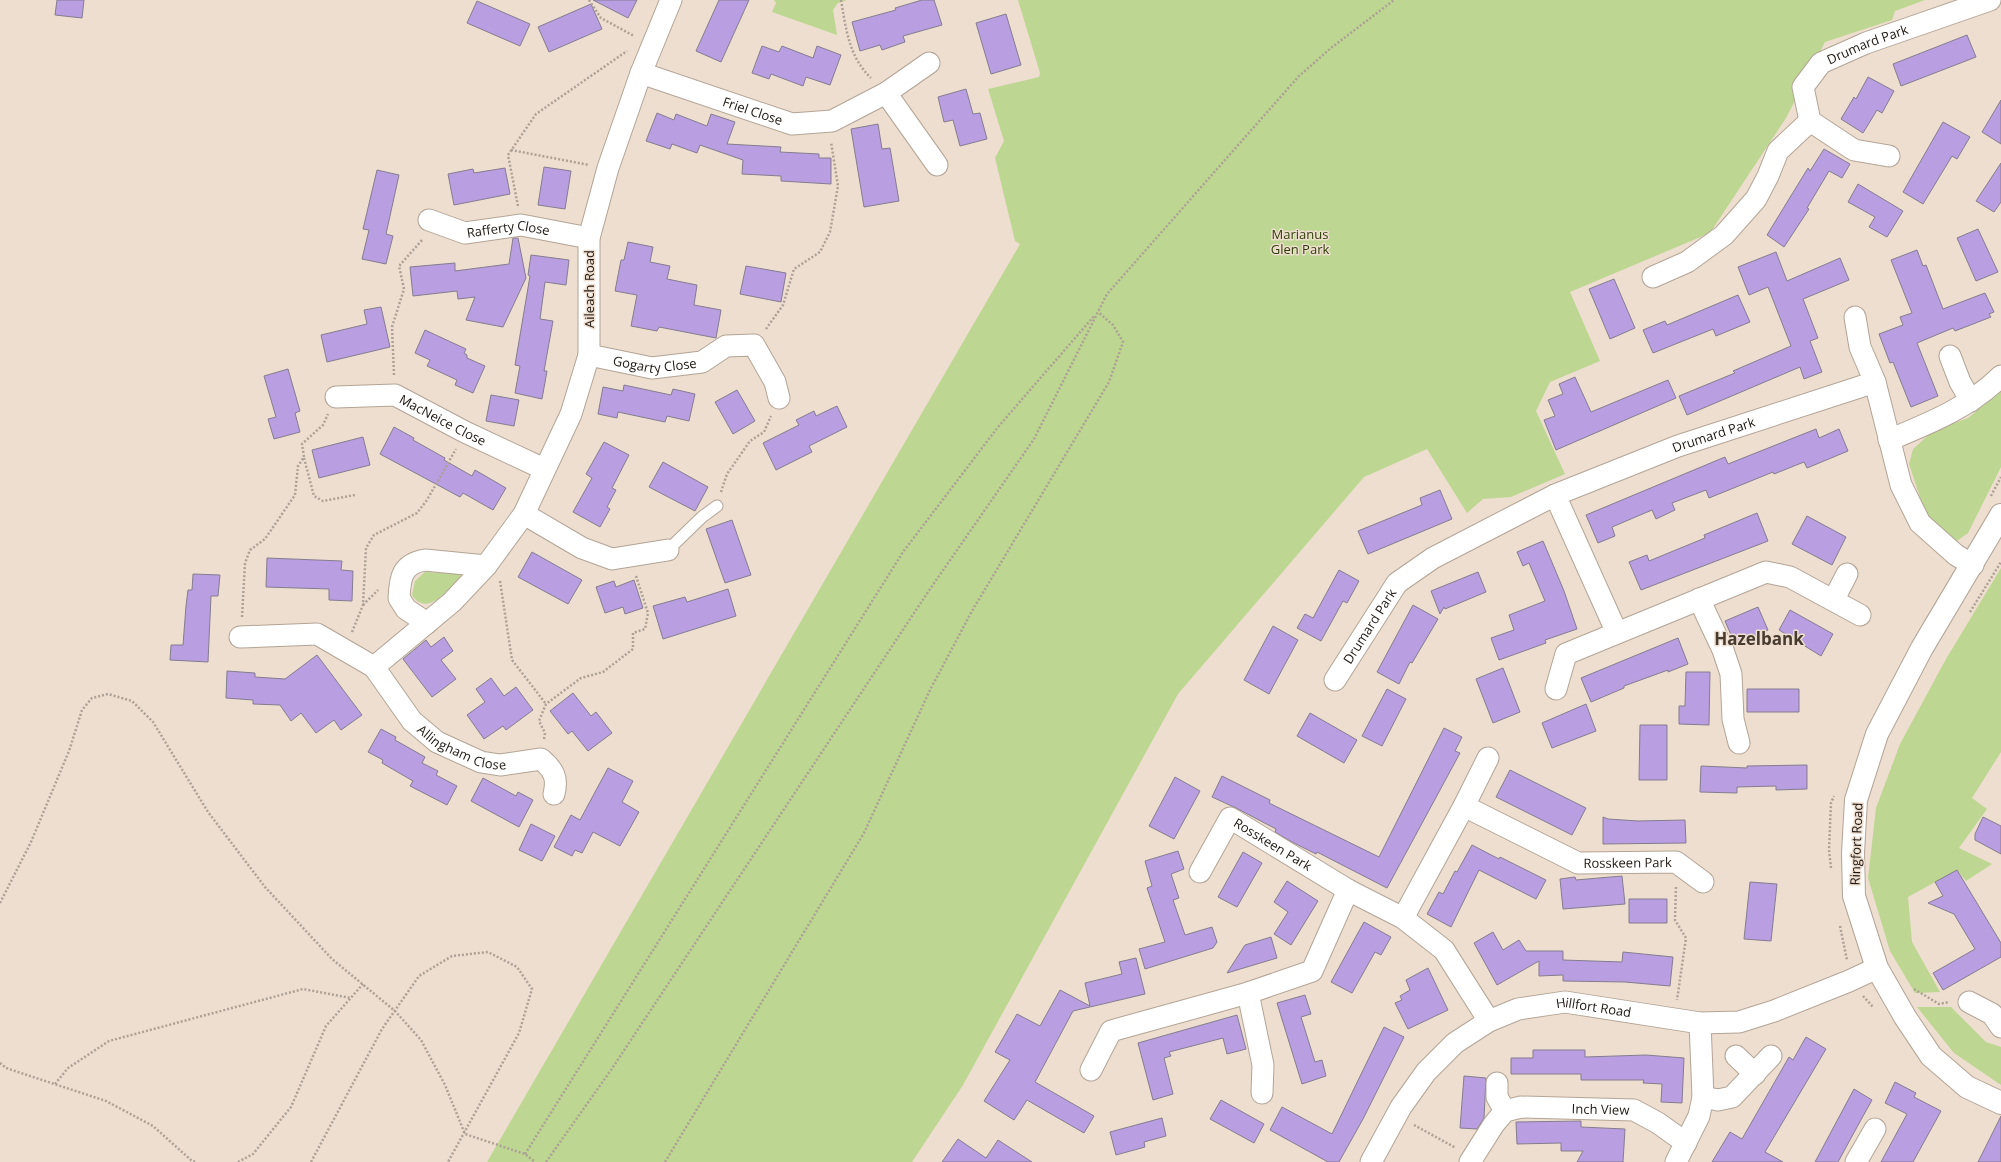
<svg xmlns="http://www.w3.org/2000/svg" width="2001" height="1162" font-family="'Open Sans',sans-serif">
<rect width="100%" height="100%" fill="#eedecf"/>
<path fill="#bdd691" d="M 774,0 L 847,0 L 838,3 L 833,10 L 837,35 L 772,12 L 776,3 Z
M 1018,0 L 1925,0 L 1895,11 L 1892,20 L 1825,42 L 1786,118 L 1710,233 L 1570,292 L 1600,361 L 1550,382 L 1536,411 L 1565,474 L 1511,497 L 1483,499 L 1467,513 L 1427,449 L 1364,477 L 1178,694 L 963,1085 L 912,1162 L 487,1162 L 1020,244 L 1015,241 L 995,158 L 1004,141 L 988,89 L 1039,77 L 1040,73 Z
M 2001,391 L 2001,467 L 1968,533 L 1957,541 L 1944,536 L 1927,518 L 1909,464 L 1913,449 L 1933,431 L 1968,418 Z
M 2001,568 L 2001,752 L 1972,798 L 1987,809 L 1959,848 L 1992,864 L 1966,881 L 1957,870 L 1908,897 L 1912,942 L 1940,992 L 1915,993 L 1890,951 L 1868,878 L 1876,808 L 1900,744 L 1946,659 Z
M 425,572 L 463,574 C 450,587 428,619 412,595 L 415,581 Z
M 1917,1007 L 1951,1007 L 1986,1042 L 2001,1047 L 2001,1085 L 1954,1053 Z"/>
<path fill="#b99ee1" stroke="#847d8f" d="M 57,0 L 84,0 L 82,18 L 55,15 Z
M 593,0 L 637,0 L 628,18 Z
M 719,0 L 749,0 L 721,62 L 696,51 Z
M 922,0 L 934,0 L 942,25 L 903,36 L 905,42 L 882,50 L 880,45 L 860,51 L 852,22 L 896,10 L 895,8 Z
M 477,1 L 530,24 L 520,46 L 467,23 Z
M 591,4 L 602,29 L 549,52 L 538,27 Z
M 1006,14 L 1021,65 L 991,74 L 976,23 Z
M 1967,35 L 1976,57 L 1901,86 L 1893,64 Z
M 762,46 L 779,52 L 782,46 L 813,58 L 817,46 L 841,55 L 830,85 L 806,77 L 803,86 L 771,74 L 769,79 L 752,73 Z
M 1868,77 L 1894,91 L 1882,113 L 1877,110 L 1863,133 L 1841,119 L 1854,97 L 1856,99 Z
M 966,89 L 973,114 L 980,113 L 987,139 L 960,146 L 953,120 L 944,122 L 938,97 Z
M 2001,100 L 2001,144 L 1982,132 Z
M 657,113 L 674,120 L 676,114 L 707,126 L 711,114 L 735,122 L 727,144 L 781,147 L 780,152 L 819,154 L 819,158 L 831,158 L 831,184 L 781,181 L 781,176 L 742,174 L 743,160 L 700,145 L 697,153 L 672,144 L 670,149 L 646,141 Z
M 1943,122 L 1970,137 L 1957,159 L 1952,156 L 1923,204 L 1903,192 Z
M 878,124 L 882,149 L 890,148 L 899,201 L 864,207 L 851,129 Z
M 1824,149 L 1850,164 L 1842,178 L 1829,171 L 1807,208 L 1809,209 L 1784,247 L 1767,235 L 1808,168 L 1810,171 Z
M 2001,163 L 2001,202 L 1994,212 L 1976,201 Z
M 544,167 L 571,171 L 565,209 L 538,205 Z
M 505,168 L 510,194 L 454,205 L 448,174 L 473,169 L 474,173 Z
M 377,170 L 399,175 L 386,234 L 393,236 L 386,264 L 362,259 L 369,230 L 363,229 Z
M 1858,184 L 1903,211 L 1887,237 L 1869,227 L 1875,217 L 1848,202 Z
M 1978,229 L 1998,272 L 1976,281 L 1957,238 Z
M 513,238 L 518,238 L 526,278 L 503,327 L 466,320 L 475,297 L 458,299 L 457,291 L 413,296 L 410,267 L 455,263 L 455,271 L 509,264 Z
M 628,242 L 653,247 L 650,262 L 670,266 L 667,279 L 697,285 L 694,305 L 721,310 L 716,338 L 659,327 L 657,331 L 631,326 L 637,295 L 615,291 L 621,260 L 624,260 Z
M 1917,250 L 1923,266 L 1926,265 L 1943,309 L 1985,293 L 1994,312 L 1989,314 L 1991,317 L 1955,331 L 1953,328 L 1917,343 L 1938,396 L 1911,407 L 1893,362 L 1890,363 L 1879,334 L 1903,325 L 1900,317 L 1912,313 L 1891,260 Z
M 1776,252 L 1787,281 L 1840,258 L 1849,280 L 1803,299 L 1818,338 L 1810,341 L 1822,372 L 1804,379 L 1800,367 L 1687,415 L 1679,396 L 1735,373 L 1733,371 L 1791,346 L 1768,287 L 1749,295 L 1738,267 Z
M 531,255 L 569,260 L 566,285 L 545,282 L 540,319 L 553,321 L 544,371 L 547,371 L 542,399 L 515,393 L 520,366 L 515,365 L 530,276 L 528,275 Z
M 746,266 L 786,273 L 781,302 L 740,294 Z
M 1614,279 L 1635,328 L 1610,339 L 1589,289 Z
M 1738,295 L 1750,322 L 1716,336 L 1713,329 L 1653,353 L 1643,330 L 1665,321 L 1667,325 Z
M 381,307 L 390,347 L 327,362 L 321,335 L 367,324 L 364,310 Z
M 425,330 L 466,349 L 464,353 L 467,355 L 467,358 L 485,366 L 473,393 L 455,385 L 457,380 L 427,366 L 430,360 L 415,353 Z
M 288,369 L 300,411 L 295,413 L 300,432 L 274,439 L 268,419 L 276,417 L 264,376 Z
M 1575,377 L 1591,412 L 1668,380 L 1676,398 L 1556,450 L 1544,420 L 1555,416 L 1548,400 L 1563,394 L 1559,384 Z
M 624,385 L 671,395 L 673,389 L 695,394 L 689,421 L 667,416 L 665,422 L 618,412 L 617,418 L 598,414 L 603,387 L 623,391 Z
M 737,390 L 755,421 L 733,434 L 715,402 Z
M 491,395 L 519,400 L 514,426 L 486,421 Z
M 837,406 L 847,427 L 809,446 L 812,452 L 776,470 L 763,443 L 799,425 L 796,420 L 814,411 L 816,416 Z
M 394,427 L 414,438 L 413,440 L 445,458 L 444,460 L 472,476 L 475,470 L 506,488 L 493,510 L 463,493 L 460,497 L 380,454 Z
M 1816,429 L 1819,438 L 1839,429 L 1848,451 L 1807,468 L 1804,462 L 1774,474 L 1773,472 L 1709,498 L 1706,490 L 1672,503 L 1675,510 L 1656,519 L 1652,510 L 1612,527 L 1615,536 L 1598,543 L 1586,515 L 1725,457 L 1728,464 Z
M 363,437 L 370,465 L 319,478 L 312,450 Z
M 604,442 L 629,455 L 612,488 L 616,490 L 607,507 L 610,509 L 600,527 L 573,512 L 592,478 L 586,474 Z
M 663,462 L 708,487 L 695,511 L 649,487 Z
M 1440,490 L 1452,519 L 1368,554 L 1358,531 L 1422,505 L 1420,498 Z
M 1757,513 L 1768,541 L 1641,590 L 1629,562 L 1647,555 L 1649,561 L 1705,538 L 1704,535 Z
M 1807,516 L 1846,537 L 1832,565 L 1792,544 Z
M 732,520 L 751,575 L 725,583 L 706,529 Z
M 1543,541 L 1564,591 L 1577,629 L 1545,640 L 1546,643 L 1499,660 L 1491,638 L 1514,630 L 1509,615 L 1545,601 L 1529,563 L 1523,566 L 1517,552 Z
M 532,552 L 582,580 L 568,604 L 518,577 Z
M 267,558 L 342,561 L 341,570 L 353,571 L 352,601 L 329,600 L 329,589 L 266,587 Z
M 1339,570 L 1359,581 L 1347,603 L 1343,601 L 1321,641 L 1297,628 L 1305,614 L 1313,618 Z
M 1478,572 L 1486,592 L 1445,609 L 1444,607 L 1440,614 L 1431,591 Z
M 193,574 L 220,575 L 218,596 L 211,596 L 208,662 L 170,660 L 171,645 L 183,645 L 186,606 L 188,590 L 192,590 Z
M 634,580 L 643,608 L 625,614 L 623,607 L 605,613 L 596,587 L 614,581 L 616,587 Z
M 728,589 L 736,616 L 663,639 L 653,606 L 685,597 L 687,602 Z
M 1413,605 L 1438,619 L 1412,663 L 1410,662 L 1399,684 L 1377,672 Z
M 1758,607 L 1768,630 L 1735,644 L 1725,621 Z
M 1790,610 L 1833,634 L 1821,656 L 1779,630 Z
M 1273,626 L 1298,640 L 1269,694 L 1244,680 Z
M 444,637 L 453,651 L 441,660 L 456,679 L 432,697 L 403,659 L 426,640 L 431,647 Z
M 1678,638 L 1688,664 L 1668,672 L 1668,670 L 1624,686 L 1624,688 L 1591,702 L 1581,678 Z
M 317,655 L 362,715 L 341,730 L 334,720 L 316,733 L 301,713 L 291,721 L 280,705 L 253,704 L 253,700 L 226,698 L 227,671 L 255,673 L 255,677 L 285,679 Z
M 1503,668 L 1520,712 L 1493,723 L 1476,679 Z
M 1686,672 L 1710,672 L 1709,725 L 1679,724 L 1679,706 L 1685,706 Z
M 491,678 L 504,696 L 516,687 L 533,710 L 506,730 L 503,726 L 484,739 L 467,715 L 485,702 L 476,689 Z
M 1387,689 L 1406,699 L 1382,746 L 1362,736 Z
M 1747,689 L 1799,689 L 1799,712 L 1747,712 Z
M 573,693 L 591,716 L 596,712 L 612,733 L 588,751 L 572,731 L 568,734 L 550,711 Z
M 1586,704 L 1596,731 L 1552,748 L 1542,723 Z
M 1310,713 L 1357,740 L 1344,763 L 1297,736 Z
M 1640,725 L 1667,725 L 1667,780 L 1639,780 Z
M 1444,728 L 1462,737 L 1455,751 L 1460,753 L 1387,888 L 1317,852 L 1316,854 L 1292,842 L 1275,832 L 1276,829 L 1236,808 L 1212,797 L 1222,776 L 1270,800 L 1269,803 L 1379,857 Z
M 381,729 L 396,737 L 395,740 L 425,757 L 422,763 L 438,771 L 436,775 L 457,786 L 447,805 L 410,786 L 413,781 L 382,763 L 383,760 L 368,752 Z
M 1807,765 L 1807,789 L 1776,790 L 1776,786 L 1737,787 L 1737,793 L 1700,792 L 1701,766 L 1747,768 L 1747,766 Z
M 608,768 L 633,781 L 622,802 L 639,812 L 620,846 L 593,832 L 582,853 L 575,850 L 572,856 L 554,847 L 571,815 L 580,820 Z
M 1510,770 L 1586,808 L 1572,835 L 1496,797 Z
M 1175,777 L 1200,791 L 1174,839 L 1149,826 Z
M 483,778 L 516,796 L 518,792 L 533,800 L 519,827 L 471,801 Z
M 1603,817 L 1608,819 L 1638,821 L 1685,820 L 1686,843 L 1603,844 Z
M 1983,817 L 2001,826 L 2001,854 L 1975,840 L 1975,834 Z
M 531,824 L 555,836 L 542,861 L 519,850 Z
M 1472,845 L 1499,859 L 1500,857 L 1546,880 L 1536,899 L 1479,870 L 1451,927 L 1427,914 L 1439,892 L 1443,894 L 1455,871 L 1457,872 Z
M 1178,851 L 1184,869 L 1171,874 L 1179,898 L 1173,900 L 1185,935 L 1212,927 L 1217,942 L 1213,948 L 1145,969 L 1139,949 L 1165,942 L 1147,888 L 1152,886 L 1145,861 Z
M 1243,852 L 1262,863 L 1237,907 L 1218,897 Z
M 1957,870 L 2001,943 L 2001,957 L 1943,990 L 1933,973 L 1975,949 L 1954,914 L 1928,903 L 1943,896 L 1935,882 Z
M 1622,876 L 1625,904 L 1563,909 L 1560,879 L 1575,877 L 1576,880 Z
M 1287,881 L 1318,901 L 1291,945 L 1274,934 L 1288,912 L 1274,902 Z
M 1750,882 L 1777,884 L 1771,941 L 1744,939 Z
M 1629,899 L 1667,899 L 1667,923 L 1629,923 Z
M 1364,922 L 1391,937 L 1381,955 L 1375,952 L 1352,993 L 1331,982 Z
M 1493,932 L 1503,950 L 1519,940 L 1526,951 L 1563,951 L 1563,960 L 1622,962 L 1623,952 L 1673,957 L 1670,986 L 1625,982 L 1563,981 L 1563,975 L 1539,976 L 1539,961 L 1497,985 L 1474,943 Z
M 1271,937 L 1277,958 L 1227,973 L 1245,945 Z
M 1136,958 L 1145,994 L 1073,1011 L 1035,1082 L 1094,1116 L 1084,1133 L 1027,1100 L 1014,1120 L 984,1101 L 1010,1060 L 995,1052 L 1017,1014 L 1040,1026 L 1060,990 L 1090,1006 L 1085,983 L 1122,974 L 1119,962 Z
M 1428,968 L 1448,1010 L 1408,1029 L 1395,1003 L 1402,1000 L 1400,996 L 1410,990 L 1406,980 Z
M 1305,995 L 1311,1014 L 1301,1017 L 1315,1062 L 1322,1060 L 1326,1076 L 1302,1084 L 1277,1003 Z
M 1237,1015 L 1246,1049 L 1227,1054 L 1223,1038 L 1169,1052 L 1171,1056 L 1164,1058 L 1173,1094 L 1153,1100 L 1138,1043 Z
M 1384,1027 L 1404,1037 L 1363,1119 L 1339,1162 L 1328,1162 L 1270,1130 L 1282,1107 L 1332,1134 Z
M 1806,1037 L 1826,1049 L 1765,1152 L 1783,1162 L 1712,1162 L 1730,1132 L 1742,1139 L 1789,1057 L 1793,1060 Z
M 1533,1050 L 1585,1050 L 1585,1057 L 1646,1055 L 1684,1058 L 1682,1103 L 1661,1102 L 1662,1084 L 1643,1083 L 1644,1080 L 1581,1080 L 1581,1074 L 1511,1074 L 1511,1058 L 1533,1058 Z
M 1464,1076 L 1486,1078 L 1484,1118 L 1477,1129 L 1460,1128 Z
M 1895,1082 L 1916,1093 L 1914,1097 L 1941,1111 L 1913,1162 L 1881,1162 L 1907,1114 L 1885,1103 Z
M 1854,1089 L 1872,1100 L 1857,1127 L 1838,1162 L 1815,1162 Z
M 1221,1100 L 1264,1124 L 1254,1143 L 1210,1119 Z
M 2001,1116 L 2001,1162 L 1978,1162 Z
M 1162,1118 L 1166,1136 L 1144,1142 L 1145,1147 L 1116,1155 L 1110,1132 Z
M 1581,1121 L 1581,1127 L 1625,1129 L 1623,1162 L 1577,1162 L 1583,1151 L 1561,1151 L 1561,1143 L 1517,1144 L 1516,1122 Z
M 958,1139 L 986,1158 L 998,1140 L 1032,1162 L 942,1162 Z"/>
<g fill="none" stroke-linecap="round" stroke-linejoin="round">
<defs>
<path id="service" d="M 668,550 L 702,517 L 717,506"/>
<g id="minor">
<path id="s1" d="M 641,73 L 792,124 L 832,121 L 886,93 L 929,63"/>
<path d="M 886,93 L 937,165"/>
<path id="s2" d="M 1889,156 L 1854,150 L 1810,121 L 1803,87 L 1821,63 L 1866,43 L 1990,0"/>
<path id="s3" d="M 429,220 L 465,233 L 521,225 L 589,238"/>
<path d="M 1653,277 L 1687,262 L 1724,235 L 1756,199 L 1768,176 L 1778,151 L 1810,121"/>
<path d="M 1855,317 L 1860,347 L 1875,382 L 1901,485 L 1920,523 L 1956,555 L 1973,565"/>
<path id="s4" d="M 589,355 L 652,368 L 702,362 L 726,346 L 754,345 L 775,382 L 779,398"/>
<path d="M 1950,356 L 1960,382 L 1971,401"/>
<path id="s5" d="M 336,397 L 395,395 L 465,432 L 544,469"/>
<path d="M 1889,440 C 1930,423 1970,407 2001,376"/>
<path d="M 1555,495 L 1617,633"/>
<path d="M 524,514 L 582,548 L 612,559 L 668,550"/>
<path d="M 1699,599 L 1723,650 L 1731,674 L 1733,719 L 1739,743"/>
<path d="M 1834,599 L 1847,574"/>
<path d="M 427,623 L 406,609 L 399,598 C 400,577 402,564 425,560 L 486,566"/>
<path id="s6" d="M 240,637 L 317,634 L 374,667 L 412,721 L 437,742 L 481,762 L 500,765 L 541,759 C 554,770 558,778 554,794"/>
<path d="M 374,667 L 452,602 L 486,566 L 524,514 L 571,414 L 589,355 L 589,238 L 608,168 L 641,73 L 671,0"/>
<path id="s7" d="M 1335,680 L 1397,583 L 1433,558 L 1555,495 L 1678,446 L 1875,382"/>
<path d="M 1556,689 L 1566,654 L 1766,572 L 1790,577 L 1860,615"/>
<path id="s8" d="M 1464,806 L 1578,863 L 1676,862 L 1703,882"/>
<path id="s9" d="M 1200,872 L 1230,818 L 1348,890 L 1403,918 L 1444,950 L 1489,1021"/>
<path d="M 1403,918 L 1464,806 L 1488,758"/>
<path d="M 1248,993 L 1263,1065 L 1262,1093"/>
<path d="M 1969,1002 L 1992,1014 L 2001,1027"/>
<path d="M 1736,1056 L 1755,1074"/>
<path d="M 1091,1070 L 1111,1031 L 1248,993 L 1312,971 L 1348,890"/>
<path d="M 1497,1083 L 1497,1097 L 1505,1111"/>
<path d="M 1703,1097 L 1718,1100 L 1732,1097 L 1771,1056"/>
<path id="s10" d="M 1371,1162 L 1401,1107 L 1426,1072 L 1455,1043 L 1489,1021 L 1518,1009 L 1565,1002 L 1700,1023 L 1739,1022 L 1774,1011 L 1849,981 L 1877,968"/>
<path id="s11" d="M 1470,1162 L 1494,1124 L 1505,1111 L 1521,1107 L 1634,1110 L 1658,1123 L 1686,1143"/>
<path d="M 1676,1162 L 1699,1116 L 1703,1097 L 1700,1023"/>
<path d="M 1856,1162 L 1875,1129"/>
</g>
<path id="tertiary" d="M 2001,515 L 1922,648 L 1877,734 L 1856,800 L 1853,853 L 1854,896 L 1877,968 L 1905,1017 L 1931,1056 L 1967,1087 L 2001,1103"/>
</defs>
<use href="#service" stroke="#b3a496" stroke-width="13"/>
<use href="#minor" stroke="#b3a496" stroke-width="23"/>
<use href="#tertiary" stroke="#b3a496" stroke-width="24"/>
<path stroke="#ada095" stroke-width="2.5" stroke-dasharray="2 2" stroke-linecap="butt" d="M 589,0 L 601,18 L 634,36
M 841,0 C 846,29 849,57 871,78
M 511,150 L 589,165
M 518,206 L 508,155 L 536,114 L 627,51
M 766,329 L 783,305 L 794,269 L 820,252 L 830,232 L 838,186 L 831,142
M 394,375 L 392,327 L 404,289 L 399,266 L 423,239
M 304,458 L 314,496 L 323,501 L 355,495
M 721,492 L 727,474 L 750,441 L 764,432 L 771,416
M 1991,496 L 2001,477
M 500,581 L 512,660 L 546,704
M 363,605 L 378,590
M 1970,612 L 2001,562
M 242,617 L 245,563 L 250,550 L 265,539 L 295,495 L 298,466 L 304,457 L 302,444 L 323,425 L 328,414
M 352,632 L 363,605 L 366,548 L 374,535 L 417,513 L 427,500 L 456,449
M 544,739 L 545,733 L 539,721 L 546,704 L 581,678 L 603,672 L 633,649 L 633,633 L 645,629 L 648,613 L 636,576
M 1831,868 L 1829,850 L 1831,803 L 1834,796
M 1676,887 L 1675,920 L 1686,938 L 1677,1000
M 0,903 L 31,842 L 69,751 L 82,710 L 92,698 L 108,694 L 132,701 L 153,722 L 208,812 L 265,887 L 332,959 L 395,1011 L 421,1040 L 445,1085 L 465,1134 L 525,1154 L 535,1162
M 1840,926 L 1847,960
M 1914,989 L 1939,1004 L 1949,1002
M 1863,996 L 1873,1007
M 0,1063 L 6,1068 L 106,1101 L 153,1126 L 192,1161 L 197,1162
M 55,1084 L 68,1068 L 109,1041 L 303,989 L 351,998
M 1414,1125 L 1456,1148
M 525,1154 L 903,552 L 998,427 L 1095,315
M 238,1162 L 253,1154 L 291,1107 L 326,1026 L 363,984
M 311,1162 L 382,1029 L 419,976 L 452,956 L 488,952 L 517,967 L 532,989 L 519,1033 L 448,1162
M 546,1162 L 611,1070 L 928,592 L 1034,439 L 1107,294 L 1299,76 L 1331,48 L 1394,0
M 665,1162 L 864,833 L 930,690 L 972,611 L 1109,382 L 1123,342 L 1113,325 L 1098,312"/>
<use href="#service" stroke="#fff" stroke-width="11"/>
<use href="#minor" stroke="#fff" stroke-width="21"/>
<use href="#tertiary" stroke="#fff" stroke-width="22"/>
</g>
<g text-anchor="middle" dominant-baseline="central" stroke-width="3" stroke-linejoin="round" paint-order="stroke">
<g font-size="13" fill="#1d1712" stroke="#eedecf">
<text stroke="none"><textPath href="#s2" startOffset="203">Drumard Park</textPath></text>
<text stroke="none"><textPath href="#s1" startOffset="118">Friel Close</textPath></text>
<text stroke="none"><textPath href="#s3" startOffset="82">Rafferty Close</textPath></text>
<text transform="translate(589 289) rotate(-90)">Aileach Road</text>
<text stroke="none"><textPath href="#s4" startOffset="67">Gogarty Close</textPath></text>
<text stroke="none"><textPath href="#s5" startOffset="113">MacNeice Close</textPath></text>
<text stroke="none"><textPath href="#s7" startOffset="466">Drumard Park</textPath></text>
<text stroke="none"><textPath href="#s7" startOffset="64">Drumard Park</textPath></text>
<text stroke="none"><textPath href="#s6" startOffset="267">Allingham Close</textPath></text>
<text stroke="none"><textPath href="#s9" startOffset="112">Rosskeen Park</textPath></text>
<text transform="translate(1856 844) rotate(-88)">Ringfort Road</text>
<text stroke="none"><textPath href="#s8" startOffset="177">Rosskeen Park</textPath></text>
<text stroke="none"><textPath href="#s10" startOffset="295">Hillfort Road</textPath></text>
<text stroke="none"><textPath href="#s11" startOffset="158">Inch View</textPath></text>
</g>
<g font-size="13" fill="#2f3e08" stroke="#eedecf">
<text x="1300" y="234">Marianus<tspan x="1300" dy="15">Glen Park</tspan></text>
</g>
<g font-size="17" font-weight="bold" fill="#473a2e" stroke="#eedecf">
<text x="1759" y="638">Hazelbank</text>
</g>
</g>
</svg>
